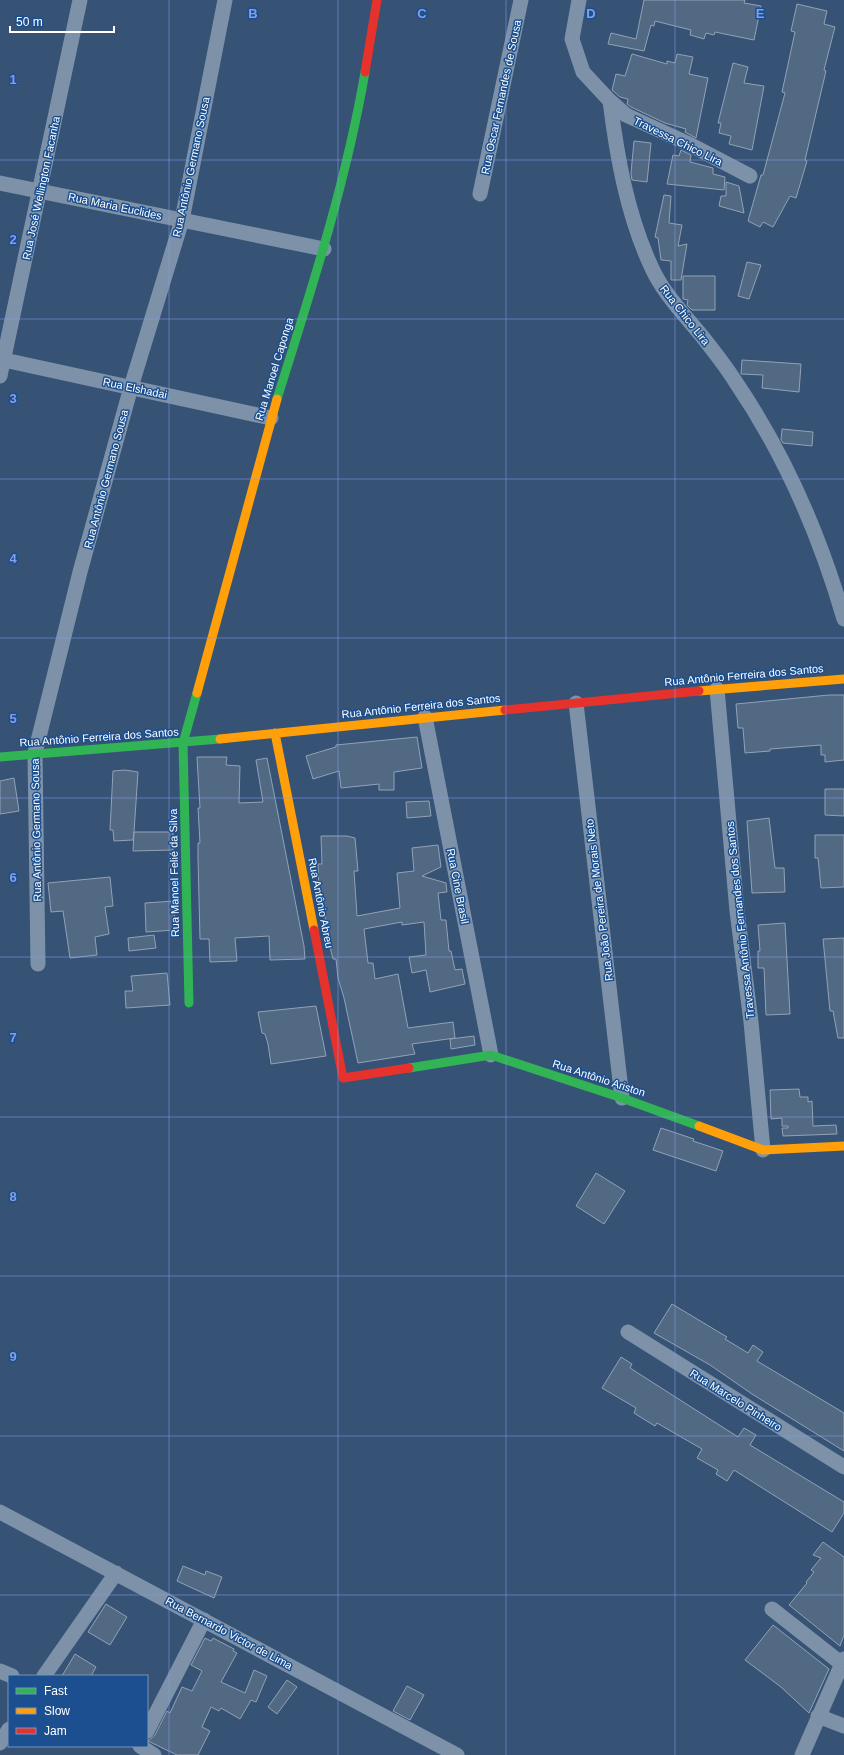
<svg xmlns="http://www.w3.org/2000/svg" width="844" height="1755" font-family="Arial,sans-serif">
<rect width="100%" height="100%" fill="#365274"/>
<path fill="#526984" stroke="#92a2b6" d="M 644,0 L 745,0 L 744,3 L 761,6 L 754,40 L 715,32 L 714,35 L 706,33 L 704,39 L 690,35 L 691,30 L 655,21 L 654,26 L 651,25 L 644,51 L 608,44 L 611,33 L 636,39 Z
M 797,4 L 827,11 L 824,24 L 835,27 L 824,70 L 826,71 L 805,160 L 807,161 L 796,198 L 790,196 L 773,227 L 763,222 L 760,227 L 748,221 L 761,175 L 763,175 L 785,93 L 782,92 L 795,32 L 791,31 Z
M 632,54 L 667,64 L 667,61 L 675,63 L 677,54 L 693,57 L 689,74 L 708,78 L 696,138 L 685,132 L 686,129 L 665,123 L 631,107 L 627,104 L 628,99 L 620,97 L 612,90 L 616,74 L 625,76 Z
M 733,63 L 748,67 L 744,83 L 764,86 L 752,150 L 729,144 L 731,136 L 719,133 L 721,123 L 718,123 Z
M 634,141 L 651,143 L 647,182 L 632,180 L 631,173 Z
M 681,150 L 691,155 L 690,162 L 713,168 L 713,174 L 725,177 L 724,190 L 667,184 L 673,155 L 679,156 Z
M 726,182 L 739,186 L 744,213 L 719,206 L 721,196 L 726,196 Z
M 664,195 L 671,196 L 669,223 L 682,225 L 678,246 L 687,244 L 681,280 L 671,280 L 671,261 L 661,260 L 658,238 L 655,237 Z
M 747,262 L 761,265 L 749,299 L 738,296 Z
M 683,276 L 715,276 L 715,310 L 692,310 L 687,305 L 688,300 L 683,299 Z
M 742,360 L 801,364 L 799,392 L 762,388 L 763,375 L 741,374 Z
M 782,429 L 813,432 L 812,446 L 783,443 L 781,440 Z
M 829,695 L 844,695 L 844,760 L 825,762 L 825,755 L 821,755 L 821,745 L 770,749 L 770,751 L 745,753 L 743,728 L 738,728 L 736,704 Z
M 417,737 L 422,768 L 394,772 L 394,790 L 379,790 L 379,784 L 341,788 L 339,771 L 313,779 L 306,756 L 336,747 L 336,745 Z
M 197,757 L 227,757 L 226,765 L 240,766 L 239,803 L 263,802 L 256,760 L 267,758 L 304,946 L 305,959 L 270,960 L 269,936 L 235,938 L 237,961 L 210,962 L 209,939 L 200,939 L 198,858 L 198,843 L 200,843 L 198,808 L 200,808 Z
M 125,770 L 138,772 L 134,832 L 173,832 L 173,850 L 133,851 L 134,832 L 133,840 L 114,841 L 113,830 L 110,830 L 113,771 Z
M 14,778 L 19,811 L 0,814 L 0,781 Z
M 825,789 L 844,789 L 844,816 L 825,815 Z
M 429,801 L 431,816 L 407,818 L 406,802 Z
M 769,818 L 775,868 L 784,868 L 785,892 L 752,893 L 747,821 Z
M 815,835 L 844,835 L 844,887 L 821,888 L 818,858 L 815,858 Z
M 321,836 L 347,836 L 355,838 L 358,871 L 354,871 L 357,916 L 400,908 L 397,873 L 414,871 L 412,848 L 438,845 L 441,867 L 422,876 L 446,883 L 447,892 L 438,893 L 441,920 L 446,920 L 449,951 L 451,951 L 455,970 L 462,969 L 465,984 L 430,992 L 426,970 L 412,973 L 409,957 L 426,955 L 424,922 L 402,925 L 402,922 L 364,929 L 368,963 L 373,963 L 375,979 L 398,974 L 408,1028 L 453,1022 L 455,1038 L 412,1044 L 415,1054 L 358,1063 L 344,998 L 338,978 L 336,959 L 333,959 L 329,943 L 322,896 L 319,894 L 318,864 L 322,864 Z
M 110,877 L 113,906 L 105,907 L 109,934 L 95,937 L 97,955 L 70,958 L 63,911 L 51,912 L 48,883 Z
M 174,901 L 175,930 L 146,932 L 145,903 Z
M 785,923 L 790,1014 L 766,1015 L 764,968 L 758,968 L 758,951 L 760,951 L 758,925 Z
M 154,935 L 156,948 L 129,951 L 128,938 Z
M 844,938 L 844,1038 L 838,1038 L 833,1011 L 830,1011 L 823,939 Z
M 167,973 L 170,1005 L 126,1008 L 125,991 L 133,991 L 131,976 Z
M 316,1006 L 326,1056 L 271,1064 L 268,1044 L 265,1034 L 262,1033 L 258,1012 Z
M 474,1036 L 475,1045 L 451,1049 L 450,1039 Z
M 799,1089 L 800,1097 L 808,1097 L 808,1102 L 812,1101 L 813,1126 L 836,1125 L 837,1134 L 783,1136 L 782,1128 L 788,1128 L 788,1126 L 782,1126 L 782,1118 L 771,1119 L 770,1090 Z
M 661,1128 L 694,1139 L 693,1141 L 723,1151 L 716,1171 L 653,1150 Z
M 596,1173 L 625,1191 L 604,1224 L 576,1206 Z
M 672,1304 L 727,1337 L 725,1339 L 748,1353 L 753,1345 L 763,1352 L 757,1361 L 844,1413 L 844,1451 L 752,1394 L 710,1365 L 654,1333 Z
M 621,1357 L 632,1364 L 630,1368 L 738,1437 L 744,1428 L 756,1435 L 750,1445 L 844,1502 L 844,1513 L 832,1532 L 734,1470 L 727,1481 L 716,1474 L 718,1470 L 697,1458 L 702,1449 L 657,1423 L 655,1426 L 642,1418 L 634,1413 L 636,1408 L 602,1388 Z
M 823,1542 L 844,1557 L 844,1635 L 840,1646 L 789,1605 L 807,1583 L 806,1582 L 814,1572 L 811,1570 L 821,1558 L 813,1555 Z
M 183,1566 L 205,1575 L 206,1571 L 222,1577 L 214,1598 L 177,1581 Z
M 106,1604 L 127,1617 L 110,1645 L 88,1632 Z
M 773,1625 L 829,1669 L 809,1713 L 781,1687 L 745,1660 Z
M 205,1638 L 211,1641 L 213,1638 L 234,1649 L 233,1651 L 237,1653 L 221,1682 L 245,1693 L 254,1670 L 267,1676 L 256,1702 L 251,1700 L 240,1719 L 221,1708 L 219,1711 L 211,1707 L 202,1727 L 210,1731 L 198,1755 L 177,1755 L 148,1741 L 155,1735 L 167,1711 L 170,1713 L 182,1687 L 192,1691 L 202,1671 L 191,1665 Z
M 75,1654 L 96,1667 L 91,1676 L 62,1676 Z
M 287,1680 L 297,1687 L 277,1714 L 268,1707 Z
M 407,1686 L 424,1695 L 410,1720 L 393,1711 Z"/>
<g fill="none" stroke-linecap="round" stroke-linejoin="round">
<path stroke="#7d92a8" stroke-width="15" d="M 579,0 L 572,39 L 583,72 L 610,101 L 626,115 L 687,143 L 750,176
M 610,101 C 617,157 627,213 650,264 C 662,292 682,312 701,335 C 713,350 725,365 735,381 C 784,453 820,536 844,619
M 0,183 L 324,249
M 480,194 L 521,0
M 0,359 L 271,418
M 0,376 L 80,0
M 717,689 L 737,911 L 751,1022 L 763,1150
M 576,703 L 622,1098
M 425,717 L 491,1055
M 38,964 L 35,753 L 80,572 L 131,387 L 182,220 L 225,0
M 628,1332 L 844,1467
M 0,1512 L 457,1755
M 772,1609 L 842,1664
M 0,1671 L 12,1676
M 44,1676 L 116,1573
M 818,1716 L 844,1726
M 147,1731 L 204,1620
M 0,1743 L 9,1729
M 140,1746 L 154,1755
M 802,1755 L 844,1659"/>
<path stroke="#30b455" stroke-width="9" d="M 277,399 C 311,291 346,183 365,72
M 0,757 L 220,739
M 189,1003 L 183,743 L 197,693
M 409,1068 L 491,1055 L 622,1098 L 699,1126"/>
<path stroke="#ff9f0a" stroke-width="9" d="M 699,691 L 844,679
M 197,693 L 277,399
M 275,733 L 314,930
M 220,739 L 505,710
M 699,1126 L 763,1150 L 844,1146"/>
<path stroke="#e5322d" stroke-width="9" d="M 365,72 L 377,0
M 505,710 L 699,691
M 314,930 L 343,1078 L 409,1068"/>
</g>
<path fill="none" stroke="#839eea" stroke-width="1" stroke-opacity="0.55" d="M 169,0 L 169,1755M 338,0 L 338,1755M 506,0 L 506,1755M 675,0 L 675,1755M 0,160 L 844,160M 0,319 L 844,319M 0,479 L 844,479M 0,638 L 844,638M 0,798 L 844,798M 0,957 L 844,957M 0,1117 L 844,1117M 0,1276 L 844,1276M 0,1436 L 844,1436M 0,1595 L 844,1595"/>
<g text-anchor="middle" dominant-baseline="central" stroke-width="3" stroke-linejoin="round" paint-order="stroke">
<g font-size="11" fill="#fff" stroke="#1b4f8f">
<text transform="translate(501 97) rotate(-78)">Rua Oscar Fernandes de Sousa</text>
<text transform="translate(678 141) rotate(26)">Travessa Chico Lira</text>
<text transform="translate(191 167) rotate(-78)">Rua Antônio Germano Sousa</text>
<text transform="translate(41 188) rotate(-78)">Rua José Wellington Facanha</text>
<text transform="translate(115 206) rotate(12)">Rua Maria Euclides</text>
<text transform="translate(685 315) rotate(52)">Rua Chico Lira</text>
<text transform="translate(274 369) rotate(-73)">Rua Manoel Caponga</text>
<text transform="translate(135 388) rotate(12)">Rua Elshadai</text>
<text transform="translate(106 479) rotate(-75)">Rua Antônio Germano Sousa</text>
<text transform="translate(744 675) rotate(-5)">Rua Antônio Ferreira dos Santos</text>
<text transform="translate(421 706) rotate(-6)">Rua Antônio Ferreira dos Santos</text>
<text transform="translate(99 737) rotate(-4)">Rua Antônio Ferreira dos Santos</text>
<text transform="translate(36 830) rotate(-91)">Rua Antônio Germano Sousa</text>
<text transform="translate(174 873) rotate(-91)">Rua Manoel Felié da Silva</text>
<text transform="translate(458 886) rotate(79)">Rua Cine Brasil</text>
<text transform="translate(599 900) rotate(-97)">Rua João Pereira de Morais Neto</text>
<text transform="translate(321 903) rotate(79)">Rua Antônio Abreu</text>
<text transform="translate(740 920) rotate(-96)">Travessa Antônio Fernandes dos Santos</text>
<text transform="translate(599 1078) rotate(18)">Rua Antônio Ariston</text>
<text transform="translate(736 1400) rotate(32)">Rua Marcelo Pinheiro</text>
<text transform="translate(229 1633) rotate(28)">Rua Bernardo Victor de Lima</text>
</g>
</g>
<g font-size="13" text-anchor="middle" font-weight="bold" fill="#839eea" stroke="#1b4f8f" stroke-width="3" stroke-linejoin="round" paint-order="stroke">
<text x="253" y="18">B</text>
<text x="422" y="18">C</text>
<text x="591" y="18">D</text>
<text x="760" y="18">E</text>
<text x="13" y="84">1</text>
<text x="13" y="244">2</text>
<text x="13" y="403">3</text>
<text x="13" y="563">4</text>
<text x="13" y="723">5</text>
<text x="13" y="882">6</text>
<text x="13" y="1042">7</text>
<text x="13" y="1201">8</text>
<text x="13" y="1361">9</text>
</g>
<rect x="8" y="1675" width="140" height="72" fill="#1b4f8f" stroke="#7695bc"/>
<rect x="16" y="1688" width="20" height="6" fill="#30b455" stroke="#7695bc"/>
<text x="44" y="1695" font-size="12" fill="#ffffff">Fast</text>
<rect x="16" y="1708" width="20" height="6" fill="#ff9f0a" stroke="#7695bc"/>
<text x="44" y="1715" font-size="12" fill="#ffffff">Slow</text>
<rect x="16" y="1728" width="20" height="6" fill="#e5322d" stroke="#7695bc"/>
<text x="44" y="1735" font-size="12" fill="#ffffff">Jam</text>
<path d="M10 26v6h104v-6" fill="none" stroke="#ffffff" stroke-width="2"/>
<text x="16" y="26" font-size="12" fill="#ffffff" stroke="#1b4f8f" stroke-width="3" paint-order="stroke">50 m</text>
</svg>
